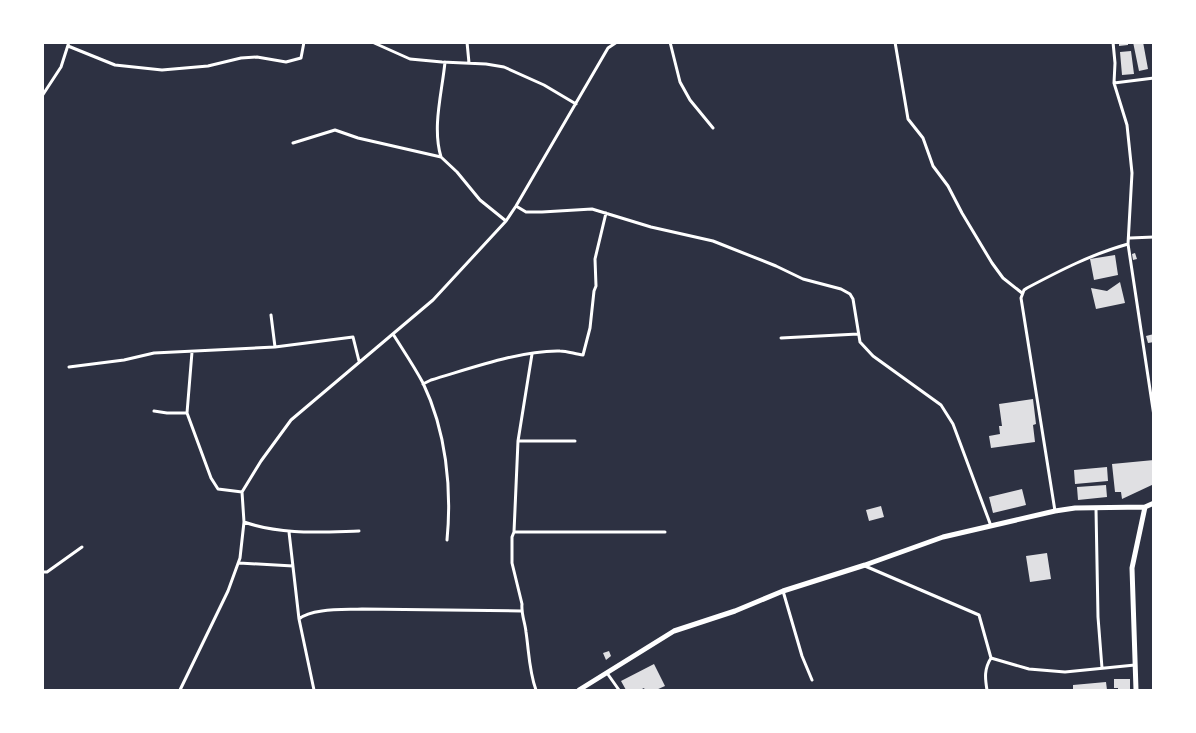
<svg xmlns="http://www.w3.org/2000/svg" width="1196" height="733" font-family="'Titillium Web',sans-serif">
<rect width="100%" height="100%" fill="#2d3142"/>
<path fill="#e0e0e3" d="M 1119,42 L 1128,42 L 1128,45 L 1119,46 Z
M 1133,42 L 1143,42 L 1148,69 L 1139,71 Z
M 1131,51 L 1134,74 L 1122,75 L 1120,52 Z
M 1135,253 L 1137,259 L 1133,260 L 1132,254 Z
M 1115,255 L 1118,275 L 1094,280 L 1090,259 Z
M 1120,282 L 1125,303 L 1096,309 L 1091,288 L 1107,291 Z
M 1154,334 L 1154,342 L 1148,343 L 1146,336 Z
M 1033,399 L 1036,424 L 1033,425 L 1035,442 L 991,448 L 989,436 L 1000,434 L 999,426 L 1002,426 L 999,404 Z
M 1154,460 L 1154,484 L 1122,499 L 1121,492 L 1115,492 L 1112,464 Z
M 1107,467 L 1108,481 L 1075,484 L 1074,470 Z
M 1106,485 L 1107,497 L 1078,500 L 1077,487 Z
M 1022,489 L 1026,505 L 993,513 L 989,497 Z
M 881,506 L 884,517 L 869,521 L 866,510 Z
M 1047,553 L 1051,579 L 1030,582 L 1026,556 Z
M 609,651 L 611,656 L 606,660 L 603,653 Z
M 654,664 L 665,686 L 656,690 L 645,690 L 644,688 L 640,690 L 626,690 L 621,681 Z
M 1114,679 L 1130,679 L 1130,690 L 1118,690 L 1118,688 L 1114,688 Z
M 1106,682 L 1107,690 L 1073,690 L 1073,685 Z"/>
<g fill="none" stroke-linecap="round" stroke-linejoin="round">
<path stroke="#fff" stroke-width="3" d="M 372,42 L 410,59 L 442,62 L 486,64 L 504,67 L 544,85 L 576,104
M 467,42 L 469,63
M 670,42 L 680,82 L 690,100 L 713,128
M 895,42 L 908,119 L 923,138 L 933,166 L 948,186 L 962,213 L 992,263 L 1003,278 L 1022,293
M 68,46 L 115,65 L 162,70 L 208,66 L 241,58 L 257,57 L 286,62 L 301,58 L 304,42
M 1114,83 L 1154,78
M 42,96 L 61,67 L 69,42
M 293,143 L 335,130 L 358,138 L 441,157 L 457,172 L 480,200 L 506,221
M 441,157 C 432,127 442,93 445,62
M 516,206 L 526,212 L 542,212 L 592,209 L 651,227 L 713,241 L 776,266 L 803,279 L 841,289 L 850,294 L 853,299 L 860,342 L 873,356 L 941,405 L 953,424 L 991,526
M 1130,238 L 1154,237
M 1128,244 L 1154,416
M 271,315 L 275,347
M 393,334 C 403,350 414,366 423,383 C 446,431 452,488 447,540
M 781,338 L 858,334
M 192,352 L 187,413 L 211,478 L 218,489 L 242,492
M 532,354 L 518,441 L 514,532 L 512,537 L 512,563 L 522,604 C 521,614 525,622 526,632 C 529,652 529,671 536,690
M 69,367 L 124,360 L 154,353 L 275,347 L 353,337 L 359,361
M 423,384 L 431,380 C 469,369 521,350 560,351 C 567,351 575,354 583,355 L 590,328 L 594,291 L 596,286 L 595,259 L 606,213
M 154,411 L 167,413 L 187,413
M 518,441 L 575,441
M 1096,509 L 1098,617 L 1102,668
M 1055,511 L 1021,298 L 1024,290 L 1027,288 C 1061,270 1092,254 1128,244 L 1132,173 L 1127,125 L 1114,83 L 1115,63 L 1113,42
M 244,522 C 281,535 320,532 359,531
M 289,532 L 299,619
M 514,532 L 665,532
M 239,563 L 293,566
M 865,566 L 979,615 L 991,658 L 1029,669 L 1065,672 L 1135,665
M 42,572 L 47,572 L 82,547
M 783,591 L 802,656 L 812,680
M 607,673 L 619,690
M 180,690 L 228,591 L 240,558 L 244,522 L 242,492 L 261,461 L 291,420 L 433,300 L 506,221 L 516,206 L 608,48 L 617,42
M 314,690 L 299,619 C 312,608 345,610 362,609 L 521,611
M 987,690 C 985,678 984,669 991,658"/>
<path stroke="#fff" stroke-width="5" d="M 579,690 L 674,631 L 735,611 L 783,591 L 865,565 L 943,537 L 1055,511 L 1075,508 L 1145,507
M 1136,690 L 1132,568 L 1145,507 L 1154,503"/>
</g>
<rect width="1196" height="733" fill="none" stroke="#ffffff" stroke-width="88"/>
</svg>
